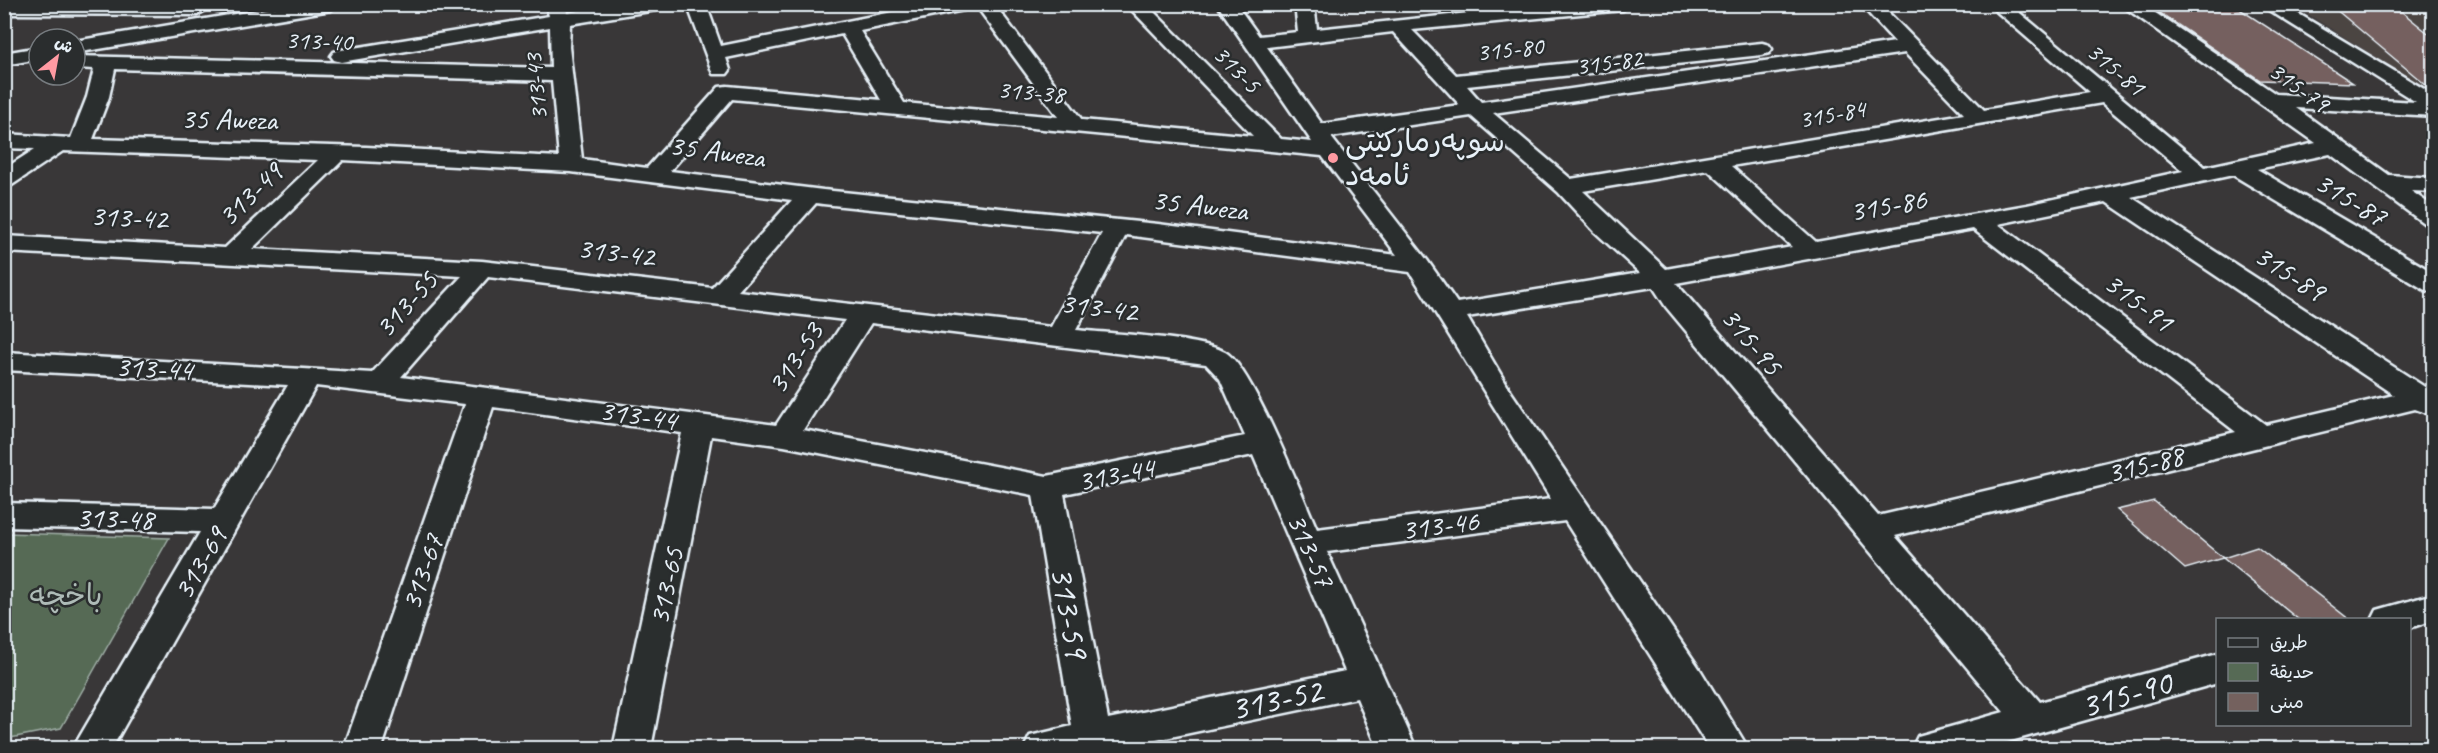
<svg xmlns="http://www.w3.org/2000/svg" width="2438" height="753" font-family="Caveat,'Playpen Sans Arabic',sans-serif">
<rect width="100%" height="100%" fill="#393738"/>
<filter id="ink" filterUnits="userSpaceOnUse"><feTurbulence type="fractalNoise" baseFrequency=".0167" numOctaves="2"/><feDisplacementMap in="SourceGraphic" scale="12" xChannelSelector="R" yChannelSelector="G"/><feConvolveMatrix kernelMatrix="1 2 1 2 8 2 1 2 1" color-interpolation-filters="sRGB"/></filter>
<g filter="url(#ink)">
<path fill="#4b4443" d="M 2370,4 L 2433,8 L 2433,93 L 2293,5 Z"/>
<path fill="#566a55" stroke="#9faea6" stroke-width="1.5" d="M 5,533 L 169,538 L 61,728 L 5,739 Z"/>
<path fill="#74615e" stroke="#e8f1f8" stroke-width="1.5" d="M 2147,4 L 2232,4 L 2353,83 L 2260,80 Z
M 2334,8 L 2402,12 L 2433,37 L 2433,91 Z
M 2154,501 L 2223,558 L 2185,569 L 2117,510 Z
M 2257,547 L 2350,620 L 2299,620 L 2223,558 Z"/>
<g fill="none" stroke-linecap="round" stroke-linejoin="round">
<defs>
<path id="minor" d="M 4,4 L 202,4 L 207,9 L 197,15 L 4,14 Z
M 294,4 L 340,4 L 331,10 L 75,53 L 75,41 Z
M 546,4 L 565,4 L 567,13 L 618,4 L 665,4 L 656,10 L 570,24 L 569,47 L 582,159 L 647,168 L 719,87 L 727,86 L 881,100 L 842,34 L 726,58 L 730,70 L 727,74 L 713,74 L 687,4 L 706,4 L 721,46 L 933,4 L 973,4 L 964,10 L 860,31 L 904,103 L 1058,117 L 975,4 L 994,4 L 1082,120 L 1253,136 L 1126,4 L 1146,4 L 1281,139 L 1312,142 L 1217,4 L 1236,4 L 1259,36 L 1298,32 L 1295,4 L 1314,4 L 1317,29 L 1555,4 L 1632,4 L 1623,10 L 1412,30 L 1456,75 L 1762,43 L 1769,45 L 1772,49 L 1769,53 L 1762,55 L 1467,86 L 1481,102 L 1895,42 L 1860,4 L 1880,4 L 1984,110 L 2090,92 L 1988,4 L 2009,4 L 2205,167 L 2316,143 L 2120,4 L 2142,4 L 2276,94 L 2416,102 L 2259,4 L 2282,4 L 2434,95 L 2434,116 L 2296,108 L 2389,175 L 2434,178 L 2434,192 L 2411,191 L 2434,207 L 2434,226 L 2425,224 L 2330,154 L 2257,169 L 2434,273 L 2434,292 L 2425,290 L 2233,175 L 2131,197 L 2434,393 L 2434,412 L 2429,414 L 2415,409 L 1895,536 L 2040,702 L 2218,654 L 2218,683 L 1986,748 L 1912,748 L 1918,736 L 2004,712 L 1666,307 L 1653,287 L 1467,317 L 1511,392 L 1701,671 L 1748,748 L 1709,748 L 1565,521 L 1327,552 L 1416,748 L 1378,748 L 1357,698 L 1118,748 L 1024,748 L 1030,736 L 1072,726 L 1033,495 L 784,446 L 711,436 L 651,748 L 613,748 L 682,433 L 493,407 L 382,748 L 344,748 L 465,404 L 316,386 L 112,748 L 73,748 L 200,532 L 4,527 L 4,503 L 214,509 L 288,385 L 4,370 L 4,352 L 372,373 L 462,276 L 4,252 L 4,236 L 225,248 L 318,160 L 63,151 L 12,185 L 4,187 L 4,169 L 35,149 L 4,148 L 4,134 L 71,138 L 87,97 L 94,69 L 75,68 L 75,56 L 551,68 L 550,27 L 341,62 L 334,60 L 331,56 L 334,52 L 341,50 L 549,16 ZM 1393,32 L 1460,105 L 1322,124 L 1267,47 ZM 1905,53 L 1964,114 L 1571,179 L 1493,113 ZM 115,69 L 552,81 L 559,157 L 366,147 L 93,139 L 109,97 ZM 732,99 L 1322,156 L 1397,255 L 1158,224 L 823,190 L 670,171 ZM 2102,103 L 2183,171 L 2027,205 L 1816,242 L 1731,166 ZM 1471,116 L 1558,192 L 1595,232 L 1640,273 L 1457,303 L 1427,260 L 1331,137 ZM 343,160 L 571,172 L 792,200 L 712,288 L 482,261 L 252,249 ZM 1708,170 L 1792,247 L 1666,269 L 1583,191 ZM 2106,202 L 2394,395 L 2266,425 L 1998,224 ZM 816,203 L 823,204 L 1102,233 L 1051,327 L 738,291 ZM 1973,229 L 2236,432 L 1878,516 L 1676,283 ZM 1126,235 L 1410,272 L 1551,499 L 1317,529 C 1302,496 1251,365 1225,352 C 1198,337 1111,334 1076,330 ZM 488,277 L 845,320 L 776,425 L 401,377 ZM 871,323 L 1206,364 L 1220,379 L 1245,436 L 1047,476 L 803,430 ZM 1253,455 L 1345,671 L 1108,719 L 1064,494 Z
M 39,47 L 39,59 L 4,65 L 4,53 Z
M 2434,594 L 2434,620 L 2410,628 L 2410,620 L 2372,620 L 2377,610 Z"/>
</defs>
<use href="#minor" stroke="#e8f1f8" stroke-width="5"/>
<use href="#minor" fill="#2a2d2e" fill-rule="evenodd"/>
</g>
</g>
<circle fill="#ff9aa2" stroke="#2a2d2e" stroke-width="2" cx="1333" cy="158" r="6"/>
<g text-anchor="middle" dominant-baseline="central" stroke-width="5" stroke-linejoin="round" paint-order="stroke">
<g font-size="26" fill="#e8f1f8" stroke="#2a2d2e">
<text transform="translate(319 41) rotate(2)">313-40</text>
<text transform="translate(1510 49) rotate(-6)">315-80</text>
<text transform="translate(1609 62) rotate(-8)">315-82</text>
<text transform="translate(1237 69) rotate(45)">313-5</text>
<text transform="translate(2116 69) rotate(40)">315-81</text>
<text transform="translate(536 87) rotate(-95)">313-43</text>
<text transform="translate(2299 87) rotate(36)">315-79</text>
<text transform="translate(1031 92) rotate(5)">313-38</text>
<text transform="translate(1832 114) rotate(-10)">315-84</text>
</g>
<g font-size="30" fill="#e8f1f8" stroke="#2a2d2e">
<text transform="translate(229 119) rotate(1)">35 Aweza</text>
<text transform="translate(717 151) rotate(8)">35 Aweza</text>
<text transform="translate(250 194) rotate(-44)">313-49</text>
<text transform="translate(2351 199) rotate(31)">315-87</text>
<text transform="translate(1200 205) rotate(7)">35 Aweza</text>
<text transform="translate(1888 205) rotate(-10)">315-86</text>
<text transform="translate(129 217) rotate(3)">313-42</text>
<text transform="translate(616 252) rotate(7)">313-42</text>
<text transform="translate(2290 273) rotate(33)">315-89</text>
<text transform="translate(2139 302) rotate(37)">315-91</text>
<text transform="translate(406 304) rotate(-48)">313-55</text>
<text transform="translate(1099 307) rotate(7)">313-42</text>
<text transform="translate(1752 341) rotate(50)">315-95</text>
<text transform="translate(795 358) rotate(-57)">313-53</text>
<text transform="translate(154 368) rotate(3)">313-44</text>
<text transform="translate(638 415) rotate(8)">313-44</text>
<text transform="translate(2145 464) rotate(-14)">315-88</text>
<text transform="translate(1116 474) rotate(-11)">313-44</text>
<text transform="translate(115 518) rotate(2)">313-48</text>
<text transform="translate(1440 525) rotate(-7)">313-46</text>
<text transform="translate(1311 550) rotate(66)">313-57</text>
<text transform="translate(200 563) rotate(-60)">313-69</text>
<text transform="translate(422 572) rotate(-71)">313-67</text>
<text transform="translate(666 586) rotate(-78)">313-65</text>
</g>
<g font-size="30" fill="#e8f1f8" stroke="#2a2d2e" text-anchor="start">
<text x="1345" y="141">سوپەرمارکێتی<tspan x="1345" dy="34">ئامەد</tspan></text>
</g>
<g font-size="30" fill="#aebbb7" stroke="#2a2d2e">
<text x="66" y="595">باخچە</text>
</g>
<g font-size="36" fill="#e8f1f8" stroke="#2a2d2e">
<text transform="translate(1070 612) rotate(80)">313-59</text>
<text transform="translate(2126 694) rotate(-16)">315-90</text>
<text transform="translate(1276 699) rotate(-12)">313-52</text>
</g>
</g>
<rect width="2438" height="753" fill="none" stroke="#2a2d2e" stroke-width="24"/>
<rect x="12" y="12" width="2414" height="729" fill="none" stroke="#e8f1f8" stroke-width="2" filter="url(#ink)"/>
<rect x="2216" y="618" width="195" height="108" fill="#2a2d2e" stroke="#767b7f" stroke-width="1.5"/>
<rect x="2228" y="638" width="30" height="9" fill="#2a2d2e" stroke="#767b7f" stroke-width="1.5"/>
<text x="2270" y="648" font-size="18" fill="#e8f1f8">طريق</text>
<rect x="2228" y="663" width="30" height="18" fill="#566a55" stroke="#767b7f" stroke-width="1.5"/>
<text x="2270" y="678" font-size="18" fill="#e8f1f8">حديقة</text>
<rect x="2228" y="693" width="30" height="18" fill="#74615e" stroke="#767b7f" stroke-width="1.5"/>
<text x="2270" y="708" font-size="18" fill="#e8f1f8">مبنى</text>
<g transform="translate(57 57) rotate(31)"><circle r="28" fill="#2a2d2e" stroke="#767b7f" stroke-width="1.5"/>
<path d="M0-4.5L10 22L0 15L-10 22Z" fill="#ff9aa2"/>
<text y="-9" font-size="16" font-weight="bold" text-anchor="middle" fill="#e8f1f8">ش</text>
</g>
</svg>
